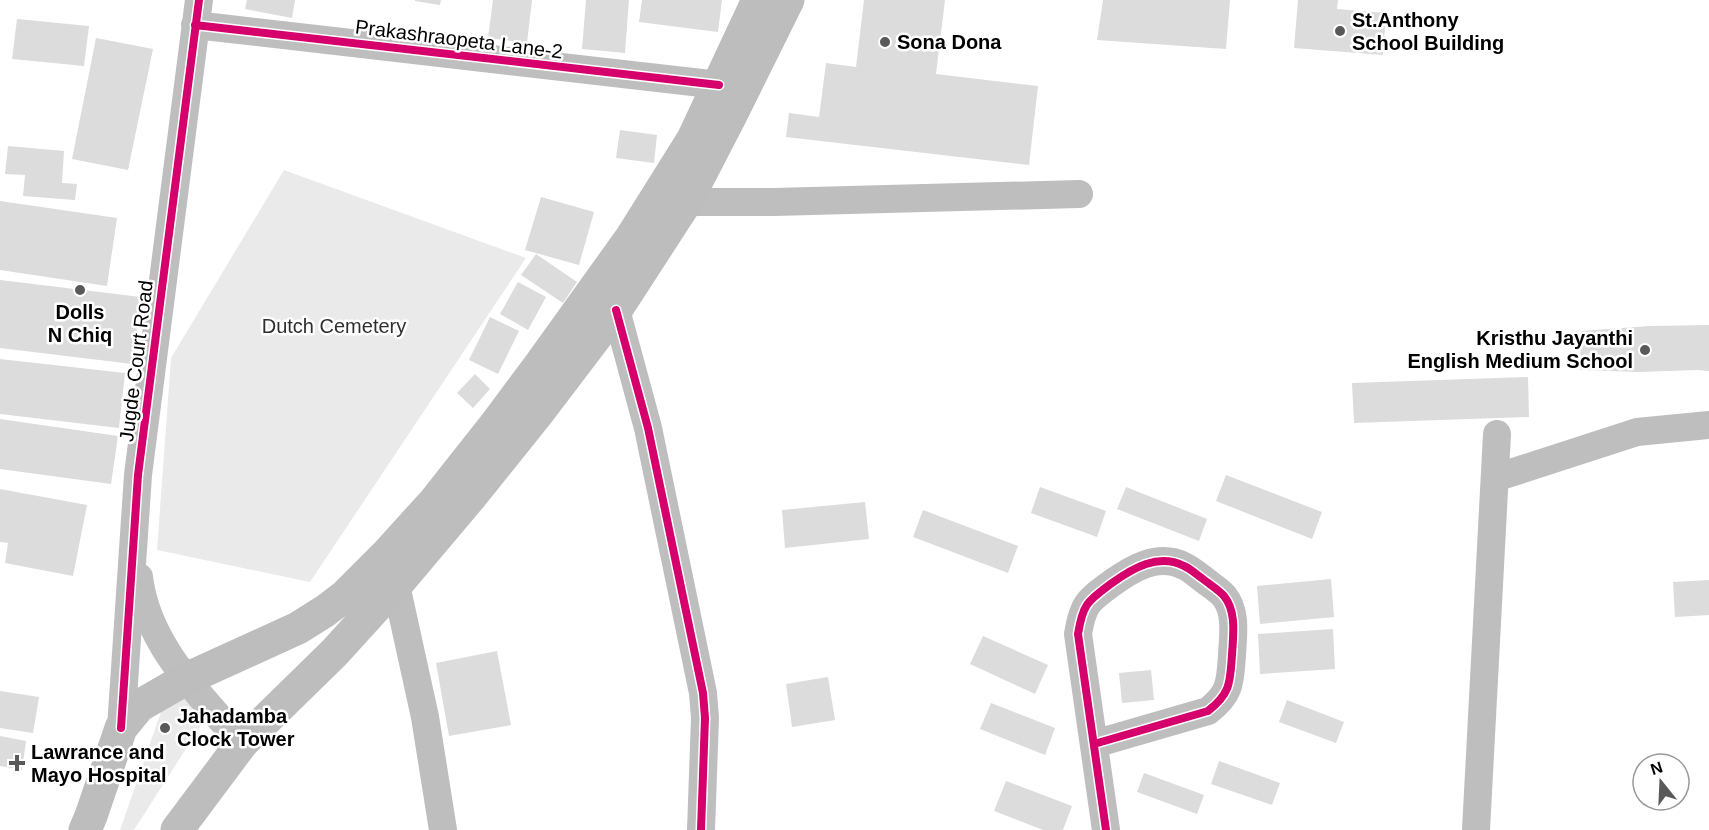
<svg xmlns="http://www.w3.org/2000/svg" width="1709" height="830" font-family="Helvetica,sans-serif">
<rect width="100%" height="100%" fill="#fff"/>
<path fill="#eaeaea" d="M 284,170 L 526,258 L 310,582 L 157,550 L 171,358 Z
M 187,698 L 205,719 L 134,830 L 120,830 L 161,712 L 171,700 Z"/>
<path fill="#dcdcdc" d="M 247,0 L 295,0 L 292,18 L 245,9 Z
M 415,0 L 441,0 L 440,5 L 415,1 Z
M 493,0 L 532,0 L 527,43 L 488,38 Z
M 586,0 L 629,0 L 625,53 L 582,49 Z
M 642,0 L 722,0 L 718,32 L 639,22 Z
M 864,0 L 945,0 L 936,74 L 1038,86 L 1029,165 L 786,137 L 789,113 L 819,117 L 826,63 L 856,67 Z
M 1103,0 L 1230,0 L 1226,49 L 1097,40 Z
M 1298,0 L 1338,0 L 1337,9 L 1386,13 L 1383,55 L 1294,48 Z
M 17,19 L 89,26 L 84,66 L 12,59 Z
M 96,38 L 153,49 L 128,170 L 72,159 Z
M 620,130 L 657,135 L 654,163 L 616,158 Z
M 8,146 L 64,151 L 62,183 L 77,184 L 75,200 L 23,196 L 25,175 L 5,174 Z
M 541,197 L 594,212 L 579,265 L 525,250 Z
M 0,201 L 117,218 L 107,286 L 0,270 Z
M 536,254 L 577,282 L 563,303 L 521,275 Z
M 0,280 L 141,297 L 132,364 L 0,348 Z
M 518,282 L 546,297 L 528,330 L 500,314 Z
M 490,317 L 519,331 L 498,374 L 469,360 Z
M 1709,325 L 1709,371 L 1697,370 L 1639,372 L 1580,370 L 1581,331 L 1649,326 Z
M 0,359 L 125,373 L 119,428 L 0,414 Z
M 475,374 L 490,389 L 473,408 L 457,393 Z
M 1528,377 L 1529,417 L 1354,423 L 1352,383 Z
M 0,419 L 118,436 L 111,484 L 0,469 Z
M 1226,475 L 1322,512 L 1312,539 L 1216,501 Z
M 1040,487 L 1106,511 L 1097,537 L 1031,513 Z
M 1126,487 L 1207,519 L 1199,541 L 1117,509 Z
M 0,489 L 87,505 L 73,576 L 5,563 L 8,543 L 0,542 Z
M 865,502 L 869,539 L 785,548 L 782,510 Z
M 923,510 L 1018,546 L 1008,573 L 913,537 Z
M 1331,579 L 1334,617 L 1260,624 L 1257,586 Z
M 1709,580 L 1709,615 L 1675,617 L 1673,582 Z
M 1333,629 L 1335,669 L 1260,674 L 1258,634 Z
M 983,636 L 1048,665 L 1035,694 L 970,664 Z
M 497,651 L 511,725 L 449,736 L 436,663 Z
M 1151,670 L 1154,700 L 1122,703 L 1119,673 Z
M 828,677 L 835,720 L 792,727 L 786,684 Z
M 0,691 L 39,697 L 33,733 L 0,728 Z
M 1287,700 L 1344,722 L 1336,743 L 1279,722 Z
M 991,703 L 1055,728 L 1045,755 L 980,729 Z
M 0,736 L 26,741 L 22,770 L 0,766 Z
M 1219,761 L 1280,783 L 1272,805 L 1211,784 Z
M 1144,773 L 1204,795 L 1197,814 L 1137,792 Z
M 1006,781 L 1072,806 L 1063,830 L 1043,830 L 994,811 Z"/>
<g fill="none" stroke-linecap="round" stroke-linejoin="round">
<path stroke="#bebebe" stroke-width="28" d="M 195,25 L 719,85
M 686,202 L 774,202 L 1079,194
M 616,310 L 648,428 L 703,693 L 705,718 L 701,830
M 1495,478 L 1637,432 L 1709,425
M 139,577 C 147,645 199,694 242,743
M 396,585 L 425,717 L 443,830
M 121,728 L 138,475 L 199,0
M 1094,744 L 1208,711 C 1231,693 1230,682 1232,655 C 1233,636 1237,612 1224,596 C 1219,590 1209,584 1203,579 C 1197,575 1191,569 1184,566 C 1158,553 1133,568 1112,583 C 1088,601 1083,603 1078,634 L 1106,830
M 1476,830 L 1497,434"/>
<path stroke="#bdbdbd" stroke-width="33" d="M 85,830 L 91,816 L 121,728 L 139,706 L 186,679 L 298,628 L 325,611 L 346,595 L 386,555 L 435,501 L 495,425 L 539,366 L 631,238 L 693,139 L 758,0
M 177,830 L 242,743 L 334,653 L 396,585 L 472,495 L 537,414 L 616,310 L 686,202 L 731,115 L 788,0"/>
<defs>
<path id="cycleway" d="M 195,25 L 719,85
M 616,310 L 648,428 L 703,693 L 705,718 L 701,830
M 121,728 L 138,475 L 199,0
M 1094,744 L 1208,711 C 1231,693 1230,682 1232,655 C 1233,636 1237,612 1224,596 C 1219,590 1209,584 1203,579 C 1197,575 1191,569 1184,566 C 1158,553 1133,568 1112,583 C 1088,601 1083,603 1078,634 L 1106,830"/>
</defs>
<use href="#cycleway" stroke="#fff" stroke-width="11"/>
<use href="#cycleway" stroke="#d6006c" stroke-width="8"/>
</g>
<g fill="#595959" stroke="#fff" stroke-width="2">
<circle cx="1340" cy="31" r="6"/>
<circle cx="885" cy="42" r="6"/>
<circle cx="80" cy="290" r="6"/>
<circle cx="1645" cy="350" r="6"/>
<circle cx="165" cy="728" r="6"/>
<path d="M14 754h6v6h6v6h-6v6h-6v-6h-6v-6h6z"/>
</g>
<g text-anchor="middle" dominant-baseline="central" stroke-width="5" stroke-linejoin="round" paint-order="stroke">
<g font-size="20" font-weight="bold" fill="#000" stroke="#fff" text-anchor="start">
<text x="1352" y="20">St.Anthony<tspan x="1352" dy="23">School Building</tspan></text>
<text x="897" y="42">Sona Dona</text>
<text x="80" y="312" text-anchor="middle">Dolls<tspan x="80" dy="23">N Chiq</tspan></text>
<text x="1633" y="338" text-anchor="end">Kristhu Jayanthi<tspan x="1633" dy="23">English Medium School</tspan></text>
<text x="177" y="716">Jahadamba<tspan x="177" dy="23">Clock Tower</tspan></text>
<text x="31" y="752">Lawrance and<tspan x="31" dy="23">Mayo Hospital</tspan></text>
</g>
<g font-size="20" fill="#000" stroke="#fff">
<text transform="translate(459 39) rotate(7)">Prakashraopeta Lane-2</text>
<text transform="translate(136 361) rotate(-83)">Jugde Court Road</text>
</g>
<g font-size="20" fill="#2f2f2f" stroke="#fff">
<text x="334" y="326">Dutch Cemetery</text>
</g>
</g>
<g transform="translate(1661 782) rotate(342)"><circle r="28" fill="#ffffff" stroke="#999999" stroke-width="1.5"/>
<path d="M0-4.5L10 22L0 15L-10 22Z" fill="#595959"/>
<text y="-9" font-size="16" font-weight="bold" text-anchor="middle" fill="#000000">N</text>
</g>
</svg>
